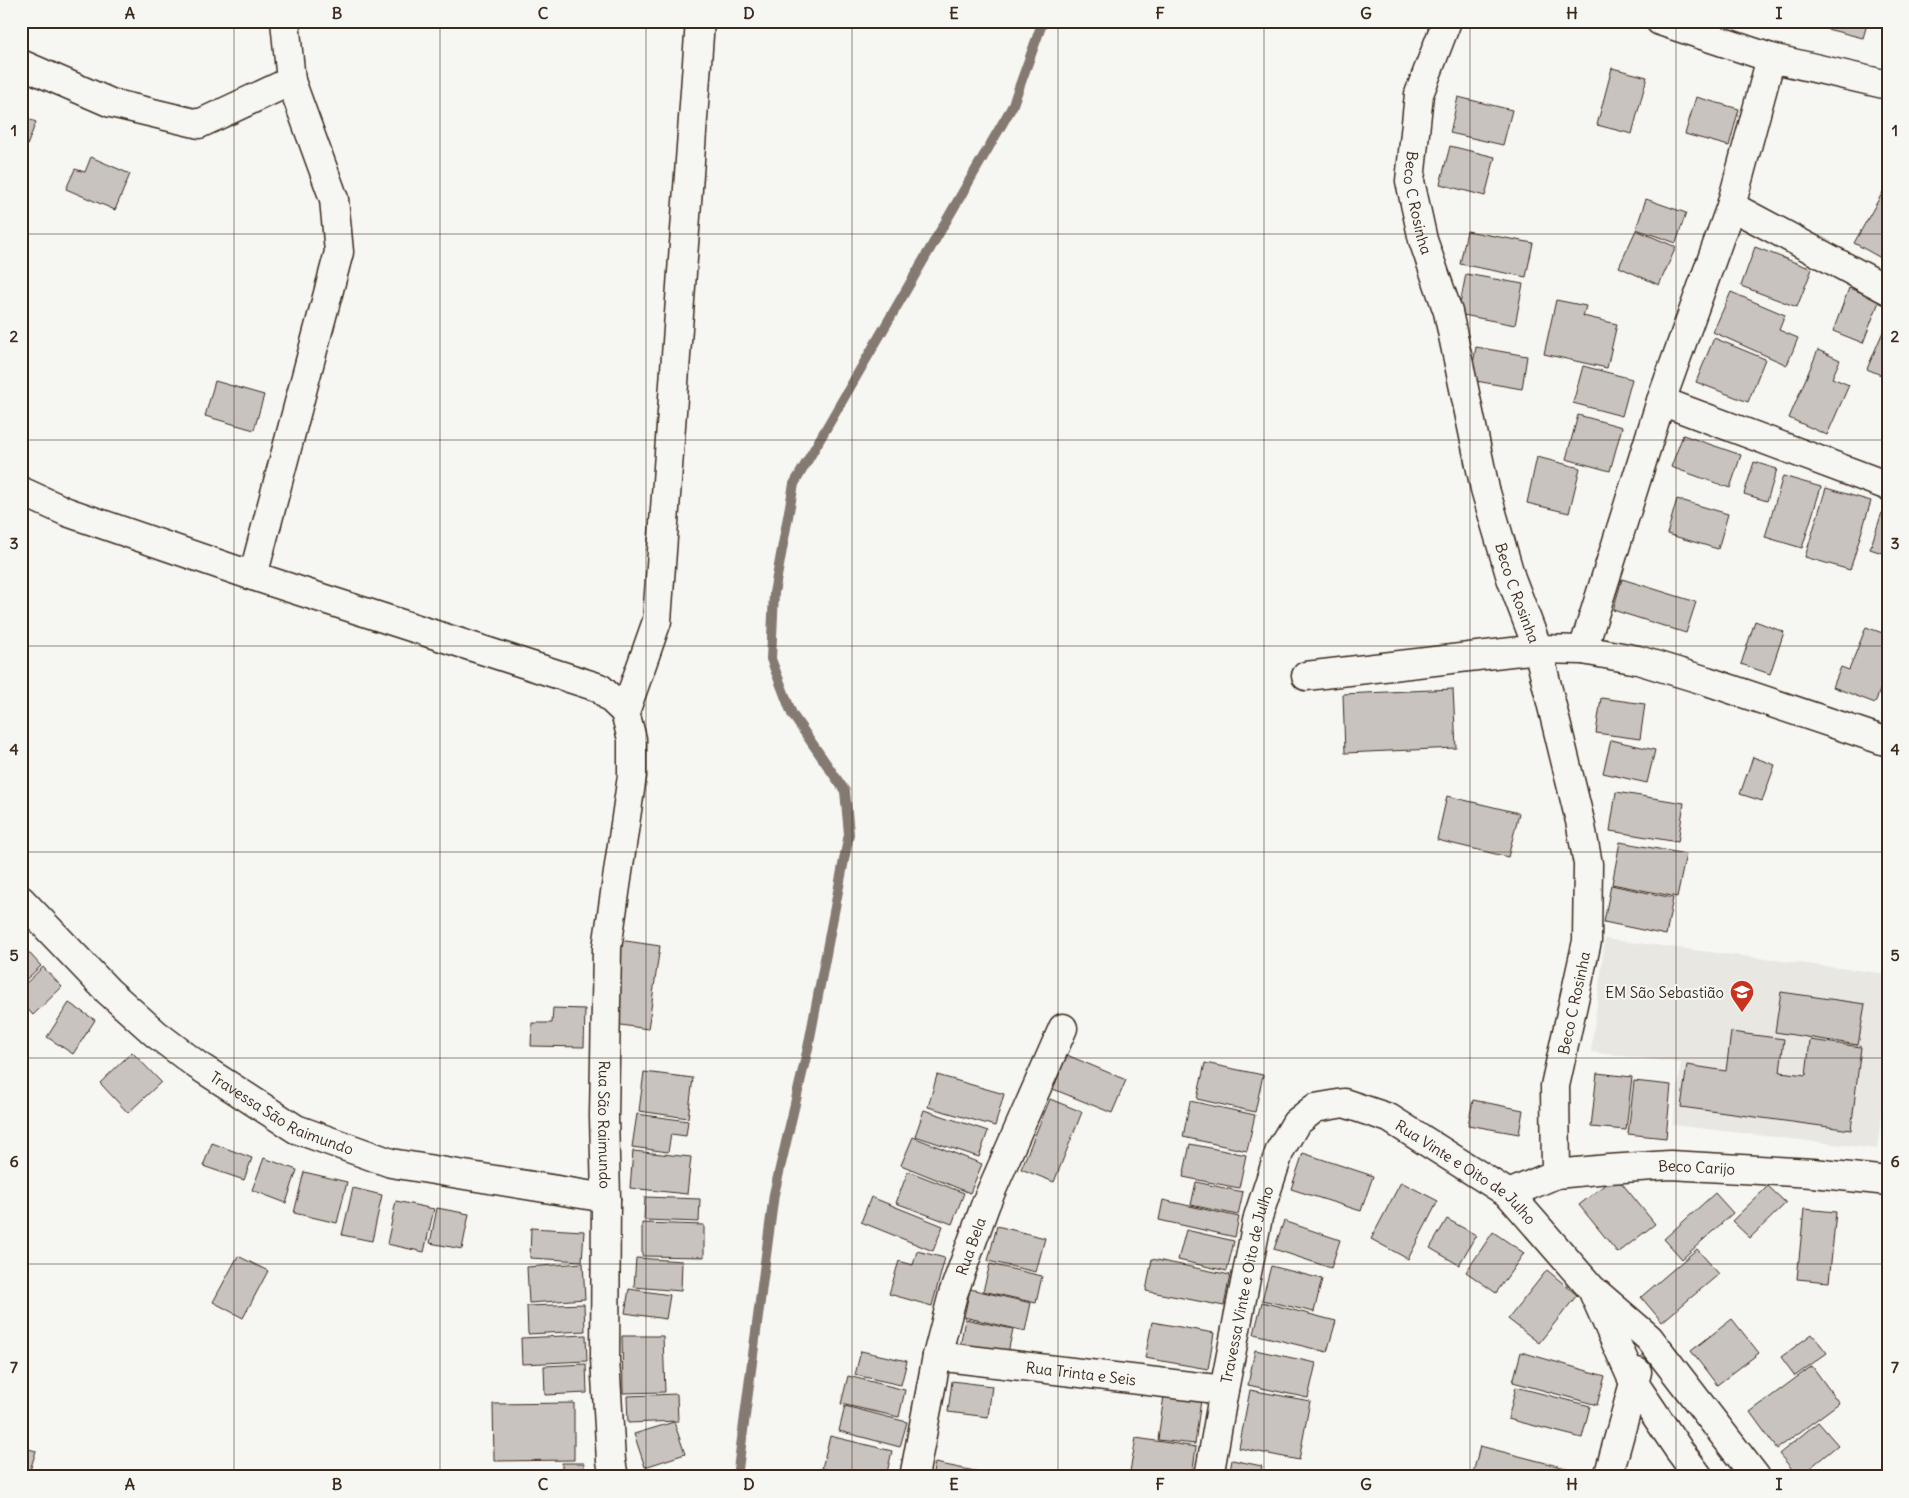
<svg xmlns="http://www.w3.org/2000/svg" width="1909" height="1498" font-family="Delius,sans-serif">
<rect width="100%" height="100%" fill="#f6f6f2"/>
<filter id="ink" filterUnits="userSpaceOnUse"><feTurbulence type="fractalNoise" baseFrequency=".02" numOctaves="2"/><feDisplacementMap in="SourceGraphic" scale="10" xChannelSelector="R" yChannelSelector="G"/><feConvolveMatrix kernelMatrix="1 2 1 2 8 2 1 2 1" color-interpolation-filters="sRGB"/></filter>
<g filter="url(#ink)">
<path fill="#e8e7e2" d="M 1605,939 L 1888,974 L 1888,1058 L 1877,1149 L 1673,1125 L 1681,1063 L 1591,1052 Z"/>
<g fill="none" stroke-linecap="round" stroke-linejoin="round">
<path stroke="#857a71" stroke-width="10" d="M 737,1477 L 774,1194 L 808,1048 L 849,834 L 845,791 L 792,714 L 771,659 L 774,593 L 794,484 L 1012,107 L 1043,21"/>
</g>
<path fill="#c8c3be" stroke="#3b2a1e" d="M 1825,21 L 1868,21 L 1863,38 L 1823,28 Z
M 1612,68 L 1647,77 L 1632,134 L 1597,125 Z
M 1458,97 L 1512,110 L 1503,145 L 1450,133 Z
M 1696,97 L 1739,109 L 1729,146 L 1685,134 Z
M 21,116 L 36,122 L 23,156 L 21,156 Z
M 1450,146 L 1495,157 L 1485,196 L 1440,184 Z
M 91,157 L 130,174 L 115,210 L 66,189 L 75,169 L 85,172 Z
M 1888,183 L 1888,262 L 1854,243 Z
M 1646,199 L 1686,213 L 1676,243 L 1636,229 Z
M 1636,230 L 1676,247 L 1659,285 L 1619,267 Z
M 1467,231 L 1533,243 L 1526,277 L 1460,264 Z
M 1755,247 L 1812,269 L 1797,307 L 1741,286 Z
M 1466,274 L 1523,284 L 1515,325 L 1458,314 Z
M 1849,288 L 1880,299 L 1863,343 L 1833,331 Z
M 1731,292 L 1785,315 L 1779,330 L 1798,338 L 1787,365 L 1713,332 Z
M 1556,300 L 1586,306 L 1583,316 L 1617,324 L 1607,368 L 1544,354 Z
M 1888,320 L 1888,378 L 1867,369 Z
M 1714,338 L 1765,359 L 1748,402 L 1696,382 Z
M 1476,347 L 1527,356 L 1522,389 L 1470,380 Z
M 1818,350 L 1840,360 L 1832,378 L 1849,385 L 1827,435 L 1789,418 Z
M 1583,366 L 1632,379 L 1622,416 L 1573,403 Z
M 215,381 L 264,395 L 254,430 L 205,416 Z
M 1578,415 L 1622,427 L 1610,471 L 1566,459 Z
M 1683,435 L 1741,455 L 1730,488 L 1671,467 Z
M 1537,457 L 1580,468 L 1569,513 L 1527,503 Z
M 1754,462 L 1777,469 L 1767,501 L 1744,494 Z
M 1783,476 L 1821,487 L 1802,548 L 1765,537 Z
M 1826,488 L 1871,501 L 1850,570 L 1805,557 Z
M 1677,499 L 1728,514 L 1718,549 L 1667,534 Z
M 1884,506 L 1888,507 L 1888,555 L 1870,549 Z
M 1622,579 L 1696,602 L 1686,633 L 1613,610 Z
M 1755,621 L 1784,632 L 1770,674 L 1741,664 Z
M 1866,627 L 1888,635 L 1888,669 L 1875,703 L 1833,687 L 1841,667 L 1849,670 Z
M 1453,689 L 1456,748 L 1345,753 L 1343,694 Z
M 1601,698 L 1645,704 L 1640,739 L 1596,733 Z
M 1611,740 L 1655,750 L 1647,783 L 1603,773 Z
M 1753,757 L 1775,765 L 1762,801 L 1740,794 Z
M 1616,792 L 1684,803 L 1678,842 L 1610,831 Z
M 1447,796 L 1519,813 L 1508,857 L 1437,840 Z
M 1620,842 L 1686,854 L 1677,897 L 1612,884 Z
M 1611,885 L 1673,898 L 1666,935 L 1604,922 Z
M 619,940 L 660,946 L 648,1029 L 608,1023 Z
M 24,947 L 41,966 L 21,984 L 21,949 Z
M 43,967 L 62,987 L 33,1015 L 21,1002 L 21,988 Z
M 1781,992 L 1865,1004 L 1858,1045 L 1775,1032 Z
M 69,1003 L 95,1020 L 73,1054 L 47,1037 Z
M 553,1008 L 585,1009 L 584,1047 L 531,1046 L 532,1023 L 552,1023 Z
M 1731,1032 L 1784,1039 L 1780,1072 L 1806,1075 L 1810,1040 L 1861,1047 L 1851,1130 L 1681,1107 L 1687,1065 L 1726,1071 Z
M 132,1052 L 161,1082 L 128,1113 L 100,1083 Z
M 1067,1055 L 1126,1080 L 1112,1113 L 1053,1089 Z
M 1205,1063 L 1263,1075 L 1255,1112 L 1197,1099 Z
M 644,1072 L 693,1078 L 688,1118 L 639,1111 Z
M 1597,1073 L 1632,1077 L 1626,1130 L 1591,1127 Z
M 937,1075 L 1004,1094 L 995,1126 L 928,1107 Z
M 1634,1081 L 1671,1085 L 1666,1138 L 1628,1134 Z
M 1050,1099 L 1082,1112 L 1054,1182 L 1021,1169 Z
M 1473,1100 L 1523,1110 L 1519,1134 L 1468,1125 Z
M 1190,1101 L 1255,1115 L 1247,1151 L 1183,1137 Z
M 924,1110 L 988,1131 L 979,1157 L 915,1136 Z
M 637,1114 L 688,1121 L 686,1136 L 671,1134 L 668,1152 L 632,1147 Z
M 913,1137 L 982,1164 L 970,1193 L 901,1165 Z
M 212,1143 L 252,1158 L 244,1180 L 203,1166 Z
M 1190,1144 L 1246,1155 L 1239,1188 L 1183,1177 Z
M 633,1151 L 691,1157 L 687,1194 L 630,1188 Z
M 1303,1153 L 1373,1176 L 1361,1211 L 1291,1189 Z
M 264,1158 L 297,1170 L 286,1203 L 252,1190 Z
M 908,1171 L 964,1193 L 952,1224 L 896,1203 Z
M 304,1172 L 347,1182 L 337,1223 L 294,1213 Z
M 1616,1176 L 1655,1224 L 1618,1253 L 1579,1205 Z
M 1196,1182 L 1243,1192 L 1238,1215 L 1191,1205 Z
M 1401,1182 L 1438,1201 L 1408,1259 L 1371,1239 Z
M 1768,1186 L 1786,1203 L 1750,1238 L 1732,1221 Z
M 353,1188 L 382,1195 L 372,1241 L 342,1235 Z
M 1715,1193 L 1733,1213 L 1682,1259 L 1664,1239 Z
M 645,1197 L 700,1199 L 699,1222 L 644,1220 Z
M 871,1197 L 943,1226 L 933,1251 L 861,1222 Z
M 1163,1200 L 1239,1217 L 1235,1237 L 1159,1220 Z
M 396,1201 L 434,1209 L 424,1252 L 387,1244 Z
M 437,1208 L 469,1214 L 462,1249 L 430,1243 Z
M 1804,1209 L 1836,1212 L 1829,1282 L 1797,1279 Z
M 1447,1219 L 1476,1235 L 1459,1265 L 1430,1248 Z
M 1284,1221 L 1340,1240 L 1331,1268 L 1274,1249 Z
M 642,1223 L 704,1225 L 704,1257 L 642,1256 Z
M 997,1226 L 1045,1238 L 1036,1272 L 988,1261 Z
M 531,1228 L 584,1231 L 582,1261 L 530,1258 Z
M 1186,1230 L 1234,1241 L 1227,1271 L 1178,1260 Z
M 1493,1232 L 1524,1253 L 1496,1293 L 1466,1272 Z
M 1697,1249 L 1719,1274 L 1662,1322 L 1641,1297 Z
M 917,1251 L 945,1258 L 932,1306 L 889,1294 L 899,1261 L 913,1265 Z
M 238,1256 L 268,1271 L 243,1318 L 213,1302 Z
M 636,1258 L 682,1261 L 681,1291 L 634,1287 Z
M 1152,1259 L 1230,1275 L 1224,1306 L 1146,1291 Z
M 583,1263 L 585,1299 L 529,1303 L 527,1267 Z
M 990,1264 L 1042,1276 L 1036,1303 L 983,1291 Z
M 1271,1266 L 1322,1279 L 1314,1312 L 1262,1300 Z
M 1547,1270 L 1577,1295 L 1539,1343 L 1508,1319 Z
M 629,1289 L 670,1295 L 666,1319 L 625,1313 Z
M 970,1289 L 1031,1303 L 1025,1331 L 964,1317 Z
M 1262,1302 L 1336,1321 L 1327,1352 L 1254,1334 Z
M 584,1304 L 585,1331 L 528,1334 L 527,1306 Z
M 965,1319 L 1013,1329 L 1007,1357 L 960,1347 Z
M 1732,1319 L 1759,1353 L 1717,1385 L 1691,1351 Z
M 1152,1322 L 1214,1333 L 1208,1369 L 1145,1358 Z
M 1812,1334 L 1827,1353 L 1795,1376 L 1781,1357 Z
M 586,1335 L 587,1361 L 522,1364 L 521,1338 Z
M 622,1336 L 663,1336 L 665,1392 L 623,1393 Z
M 1255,1350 L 1316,1363 L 1308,1398 L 1248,1385 Z
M 861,1351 L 907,1361 L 901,1385 L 855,1375 Z
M 1521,1352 L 1605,1376 L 1597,1405 L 1513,1382 Z
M 586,1364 L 587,1393 L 545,1395 L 544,1366 Z
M 1812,1366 L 1839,1403 L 1777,1449 L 1750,1412 Z
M 848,1376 L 905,1390 L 899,1417 L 841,1404 Z
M 952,1381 L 992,1386 L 988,1417 L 948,1412 Z
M 1516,1387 L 1590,1406 L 1582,1438 L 1508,1419 Z
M 1250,1390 L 1310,1401 L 1299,1460 L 1239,1448 Z
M 677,1394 L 678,1421 L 628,1423 L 627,1396 Z
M 1164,1395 L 1201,1400 L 1195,1444 L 1158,1440 Z
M 574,1403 L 574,1460 L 494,1461 L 493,1404 Z
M 845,1406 L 907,1422 L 900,1447 L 839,1431 Z
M 674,1422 L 685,1454 L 645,1467 L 634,1434 Z
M 1818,1422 L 1838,1445 L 1799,1477 L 1779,1454 Z
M 830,1436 L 892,1451 L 886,1477 L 858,1477 L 822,1468 Z
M 1136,1438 L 1196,1447 L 1192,1477 L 1129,1477 Z
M 1480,1446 L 1581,1472 L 1579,1477 L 1472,1477 Z
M 21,1447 L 36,1451 L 28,1477 L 21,1477 Z
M 1232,1460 L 1262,1466 L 1259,1477 L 1229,1477 Z
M 562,1463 L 584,1463 L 584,1477 L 562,1477 Z
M 935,1463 L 1005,1477 L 932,1477 Z
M 819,1469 L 848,1477 L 817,1477 Z
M 680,1471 L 682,1477 L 651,1477 Z"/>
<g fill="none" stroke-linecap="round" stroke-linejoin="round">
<defs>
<g id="minor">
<path id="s1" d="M 1447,21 L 1419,94 L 1410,181 L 1423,240 L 1448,312 L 1485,489 L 1511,578 L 1538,649 L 1580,821 L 1588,864 L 1587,941 L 1555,1086 L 1556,1174"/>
<path d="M 1660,21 L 1771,58 L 1888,85"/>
<path d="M 21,64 L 111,103 L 199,124 L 291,81"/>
<path d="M 1731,206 L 1888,290"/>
<path d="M 1661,401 L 1888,486"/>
<path id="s2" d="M 21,491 L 67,512 L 253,576 L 600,688 L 625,712 L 632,739 L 632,776 L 607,948 L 604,1116 L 606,1198 L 605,1359 L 611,1461 L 614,1477"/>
<path d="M 253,576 L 339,252 L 334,199 L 291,81 L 285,21"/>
<path d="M 1583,650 L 1661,401 L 1731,206 L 1771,58"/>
<path d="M 1306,676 L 1538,649 L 1583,650 L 1638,660 L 1707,681 L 1888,742"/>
<path d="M 625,712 L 657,621 L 700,21"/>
<path id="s3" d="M 21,900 L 108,991 L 156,1034 L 197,1065 L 296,1129 L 391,1163 L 606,1198"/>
<path id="s4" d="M 1509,1194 L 1556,1174 L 1608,1169 L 1670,1165 L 1813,1173 L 1888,1181"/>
<path d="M 1594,1294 L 1634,1383 L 1679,1450 L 1699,1477"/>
<path id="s5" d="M 937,1356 L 1224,1390"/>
<path id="s6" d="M 914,1477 L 937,1356 L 953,1294 L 986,1203 L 1063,1028"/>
<path id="s7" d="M 1209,1477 L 1224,1390 L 1258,1217 L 1280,1150 L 1296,1123 L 1315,1108 L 1344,1103 L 1389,1118 L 1509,1194 L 1591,1288 L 1649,1338 L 1756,1477"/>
<path d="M 1608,1477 L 1637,1372"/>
</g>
</defs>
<use href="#minor" stroke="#3b2a1e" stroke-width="31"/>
<use href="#minor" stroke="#f6f6f2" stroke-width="28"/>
</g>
</g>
<path fill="none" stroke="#3b2a1e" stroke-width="1" stroke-opacity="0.55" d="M 234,21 L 234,1477M 440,21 L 440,1477M 646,21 L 646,1477M 852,21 L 852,1477M 1058,21 L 1058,1477M 1264,21 L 1264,1477M 1470,21 L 1470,1477M 1676,21 L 1676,1477M 21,234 L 1888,234M 21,440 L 1888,440M 21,646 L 1888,646M 21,852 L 1888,852M 21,1058 L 1888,1058M 21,1264 L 1888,1264"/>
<defs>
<symbol id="school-pin" viewBox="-11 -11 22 30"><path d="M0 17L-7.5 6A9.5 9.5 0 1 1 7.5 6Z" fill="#c8321e" stroke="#f6f6f2"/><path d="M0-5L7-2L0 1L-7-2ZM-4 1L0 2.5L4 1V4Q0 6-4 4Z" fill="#fff"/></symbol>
</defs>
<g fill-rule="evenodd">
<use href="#school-pin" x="1728" y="978" width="28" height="38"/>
</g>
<g text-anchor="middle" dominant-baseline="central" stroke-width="4" stroke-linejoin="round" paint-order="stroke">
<g font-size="15" fill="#3b2a1e" stroke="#f6f6f2">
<text stroke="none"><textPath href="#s1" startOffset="188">Beco C Rosinha</textPath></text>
<text stroke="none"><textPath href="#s1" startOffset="592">Beco C Rosinha</textPath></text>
<text transform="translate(1574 1003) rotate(-78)">Beco C Rosinha</text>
<text stroke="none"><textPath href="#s3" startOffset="340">Travessa São Raimundo</textPath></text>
<text stroke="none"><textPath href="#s2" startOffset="1062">Rua São Raimundo</textPath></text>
<text stroke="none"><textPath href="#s4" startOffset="192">Beco Carijo</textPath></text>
<text stroke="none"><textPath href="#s7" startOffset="562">Rua Vinte e Oito de Julho</textPath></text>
<text stroke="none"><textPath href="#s6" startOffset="238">Rua Bela</textPath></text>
<text stroke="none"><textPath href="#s7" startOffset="196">Travessa Vinte e Oito de Julho</textPath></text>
<text stroke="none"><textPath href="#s5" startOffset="145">Rua Trinta e Seis</textPath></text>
</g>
<g font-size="15" fill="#3b2a1e" stroke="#f6f6f2" text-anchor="end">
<text x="1724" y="992">EM São Sebastião</text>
</g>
</g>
<rect width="1909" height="1498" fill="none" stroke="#f6f6f2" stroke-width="55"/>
<rect x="28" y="28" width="1854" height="1442" fill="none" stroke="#3b2a1e" stroke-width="2"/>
<g font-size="16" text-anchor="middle" font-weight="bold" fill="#3b2a1e">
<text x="130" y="19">A</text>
<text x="337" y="19">B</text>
<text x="543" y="19">C</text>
<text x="749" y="19">D</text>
<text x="954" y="19">E</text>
<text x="1160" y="19">F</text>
<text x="1366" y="19">G</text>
<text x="1572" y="19">H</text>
<text x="1779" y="19">I</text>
<text x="14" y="136">1</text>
<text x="1895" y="136">1</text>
<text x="14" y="342">2</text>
<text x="1895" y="342">2</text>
<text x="14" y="549">3</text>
<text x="1895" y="549">3</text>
<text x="14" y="755">4</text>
<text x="1895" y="755">4</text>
<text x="14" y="961">5</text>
<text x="1895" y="961">5</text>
<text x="14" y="1167">6</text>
<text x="1895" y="1167">6</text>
<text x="14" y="1373">7</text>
<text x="1895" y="1373">7</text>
<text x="130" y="1490">A</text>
<text x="337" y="1490">B</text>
<text x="543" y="1490">C</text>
<text x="749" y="1490">D</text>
<text x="954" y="1490">E</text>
<text x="1160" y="1490">F</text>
<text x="1366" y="1490">G</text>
<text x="1572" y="1490">H</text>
<text x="1779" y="1490">I</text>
</g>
</svg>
